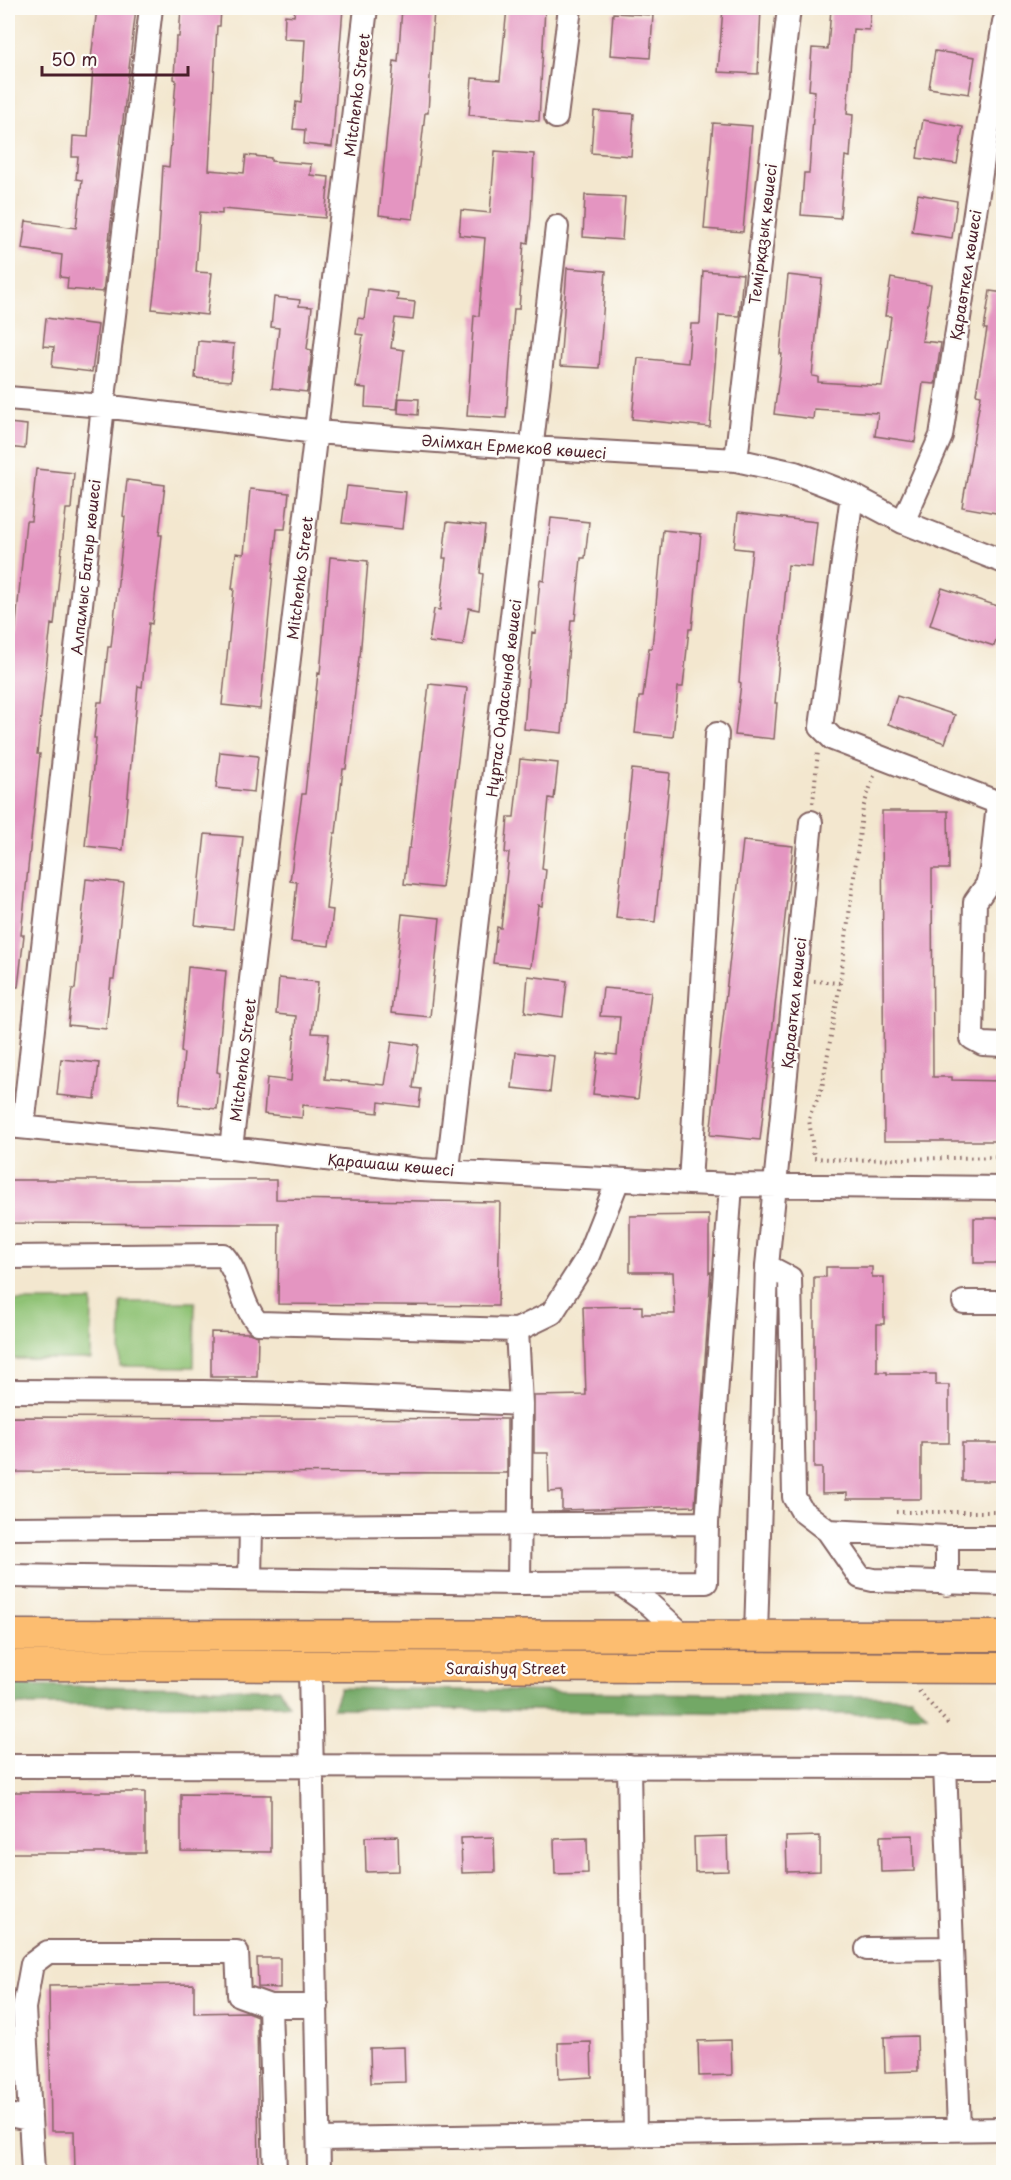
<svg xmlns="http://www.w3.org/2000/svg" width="1011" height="2180" font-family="'Playpen Sans',sans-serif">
<rect width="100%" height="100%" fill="#fdfcf7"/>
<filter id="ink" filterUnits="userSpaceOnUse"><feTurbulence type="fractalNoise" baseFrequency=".0167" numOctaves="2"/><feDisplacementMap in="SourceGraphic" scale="12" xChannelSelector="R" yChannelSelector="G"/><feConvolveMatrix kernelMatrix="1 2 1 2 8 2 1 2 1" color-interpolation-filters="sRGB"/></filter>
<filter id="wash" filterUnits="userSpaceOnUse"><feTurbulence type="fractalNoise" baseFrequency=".008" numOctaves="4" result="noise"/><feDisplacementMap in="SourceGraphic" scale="24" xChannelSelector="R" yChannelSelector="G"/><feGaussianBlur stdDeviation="1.35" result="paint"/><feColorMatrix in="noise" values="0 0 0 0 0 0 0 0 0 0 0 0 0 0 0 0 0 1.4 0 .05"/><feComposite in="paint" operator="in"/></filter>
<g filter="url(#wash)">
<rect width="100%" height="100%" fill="#f3e7cf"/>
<path fill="#8fc274" stroke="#6c7050" stroke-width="1.5" d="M 10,1301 L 92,1301 L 91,1359 L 10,1359 Z
M 121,1302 L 195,1302 L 194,1367 L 120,1366 Z"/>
<path fill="#73a866" stroke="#5e6448" stroke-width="1.5" d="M 8,1685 L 279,1689 L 289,1705 L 8,1705 Z
M 340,1688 L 911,1697 L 927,1715 L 333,1708 Z"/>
<g id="blocks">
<path fill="#e495c1" d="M 97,8 L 136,8 L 103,292 L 67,289 L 68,278 L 60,277 L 62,255 L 22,249 L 26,221 L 76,228 L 82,180 L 76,179 L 78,157 L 72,157 L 73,136 L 88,137 L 93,68 L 90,68 Z
M 181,8 L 221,8 L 220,26 L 217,26 L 209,170 L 244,173 L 246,155 L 271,158 L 271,161 L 311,164 L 310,175 L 329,177 L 325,218 L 222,209 L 222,214 L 200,212 L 196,272 L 212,273 L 207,315 L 152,309 L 157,268 L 163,166 L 169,167 L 176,80 L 174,79 L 176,37 L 179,37 Z
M 295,8 L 343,8 L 332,147 L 304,144 L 305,130 L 293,129 L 296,102 L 301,103 L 305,40 L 284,39 L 285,15 L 294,16 Z
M 402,8 L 434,8 L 428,113 L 425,113 L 413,219 L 379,215 L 394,61 L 398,62 Z
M 507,8 L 545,8 L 539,121 L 469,115 L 472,78 L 500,80 Z
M 723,8 L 761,8 L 758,74 L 718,72 Z
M 831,8 L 871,8 L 869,30 L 853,29 L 847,114 L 853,115 L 850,157 L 845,156 L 840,218 L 801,215 L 804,173 L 809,173 L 815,91 L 809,90 L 812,48 L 828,49 Z
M 613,13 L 653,15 L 650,58 L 610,55 Z
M 935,51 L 975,57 L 969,94 L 929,88 Z
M 594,111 L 634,114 L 631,156 L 591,153 Z
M 923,120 L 963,127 L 957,164 L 917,158 Z
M 713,123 L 752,126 L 743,232 L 704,229 Z
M 495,151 L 534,154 L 531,217 L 528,243 L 524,242 L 519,309 L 514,309 L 506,418 L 467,416 L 474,315 L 479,316 L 485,238 L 459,235 L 461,210 L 490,213 Z
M 918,194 L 957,201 L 952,238 L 912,232 Z
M 585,195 L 625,197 L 622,240 L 583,237 Z
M 567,268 L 606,271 L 599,368 L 560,366 Z
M 703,271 L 743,274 L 739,316 L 719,315 L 710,427 L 632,419 L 638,358 L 688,363 L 691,324 L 700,324 Z
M 788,275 L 822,279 L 812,376 L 818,377 L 818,382 L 882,386 L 891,316 L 885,316 L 891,278 L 931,285 L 922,341 L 941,343 L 935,384 L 923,383 L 915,442 L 875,436 L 878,413 L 814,409 L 813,419 L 774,414 L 782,354 L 780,354 Z
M 368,289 L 398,293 L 397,300 L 415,302 L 413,320 L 395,318 L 391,348 L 404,350 L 397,409 L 365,407 L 366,388 L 356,387 L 363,335 L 356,334 L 358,318 L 364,319 Z
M 990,291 L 1004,293 L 1002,514 L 962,507 L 981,395 L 976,394 L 987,329 L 984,329 Z
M 274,297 L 300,300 L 299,306 L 312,307 L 307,349 L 312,350 L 307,392 L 272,388 L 279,328 L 271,327 Z
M 46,318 L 98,325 L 92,372 L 52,367 L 54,347 L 43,346 Z
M 198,341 L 234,344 L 231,381 L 195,378 Z
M 399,398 L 419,399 L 418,415 L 398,413 Z
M 8,423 L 27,425 L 25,449 L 8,447 Z
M 36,469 L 74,473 L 71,509 L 66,509 L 54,625 L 51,624 L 44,688 L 37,754 L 40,754 L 21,935 L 24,935 L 18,987 L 8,987 L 8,672 L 12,634 L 15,634 L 26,521 L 31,521 Z
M 127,480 L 165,485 L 159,535 L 162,535 L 152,624 L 149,623 L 142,687 L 138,686 L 123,850 L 85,846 L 96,738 L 94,738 L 98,702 L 102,702 L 108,647 L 111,647 L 125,517 L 123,516 Z
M 347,486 L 406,492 L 402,529 L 342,523 Z
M 250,489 L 289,493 L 285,529 L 277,529 L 260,709 L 222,705 L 234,589 L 232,589 L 236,553 L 244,554 Z
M 738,513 L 817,522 L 812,567 L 788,565 L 775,703 L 777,703 L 774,739 L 735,735 L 741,683 L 739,682 L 744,621 L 752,550 L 734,548 Z
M 551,518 L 589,522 L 585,558 L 581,558 L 575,620 L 571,620 L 562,733 L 524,729 L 532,632 L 535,633 L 540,580 L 544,581 Z
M 447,522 L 485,526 L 480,573 L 483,574 L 479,610 L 469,608 L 463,646 L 429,642 L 434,609 L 440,610 L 446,558 L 443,558 Z
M 663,530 L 701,534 L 692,629 L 689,629 L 683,687 L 678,687 L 673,737 L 635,733 L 639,697 L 643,697 L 649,648 L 652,648 Z
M 330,557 L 368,561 L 360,657 L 359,657 L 346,769 L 343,769 L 336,833 L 334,833 L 326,909 L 333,910 L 329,946 L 291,942 L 297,882 L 290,881 L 302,794 L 305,794 L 318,673 L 320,674 Z
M 942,588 L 1004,608 L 1004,616 L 994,646 L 930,625 Z
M 429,684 L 467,688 L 442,888 L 404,884 L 408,848 L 410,848 Z
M 897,696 L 955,715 L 945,743 L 888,724 Z
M 220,752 L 258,756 L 254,792 L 216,788 Z
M 520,759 L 558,763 L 554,799 L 549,798 L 542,869 L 546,870 L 542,906 L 538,905 L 531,967 L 493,963 L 497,927 L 501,928 L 509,853 L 505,853 L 508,817 L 514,817 Z
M 632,769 L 670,773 L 655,922 L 616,918 Z
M 882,811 L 948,811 L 949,869 L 932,869 L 933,1077 L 952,1077 L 952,1080 L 1004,1081 L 1004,1141 L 884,1141 Z
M 205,834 L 243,837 L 233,929 L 195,925 Z
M 743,841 L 793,846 L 760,1140 L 710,1135 Z
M 86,879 L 124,883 L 114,979 L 111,979 L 106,1029 L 68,1025 L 72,989 L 75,989 Z
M 402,914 L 440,918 L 430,1017 L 391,1013 Z
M 188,967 L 226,971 L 217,1072 L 220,1073 L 217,1109 L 179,1105 L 184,1053 L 181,1052 Z
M 528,976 L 567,981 L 563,1017 L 525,1012 Z
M 279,978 L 318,982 L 312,1033 L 329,1034 L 325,1079 L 385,1085 L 392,1041 L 419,1045 L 413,1088 L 421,1089 L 419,1107 L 379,1102 L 378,1113 L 303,1105 L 302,1118 L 264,1114 L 267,1078 L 291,1081 L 296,1016 L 276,1014 Z
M 603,988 L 651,992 L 638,1099 L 593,1094 L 598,1053 L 617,1055 L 620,1017 L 600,1016 Z
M 516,1052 L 554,1056 L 550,1092 L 512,1088 Z
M 61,1059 L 99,1063 L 95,1099 L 57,1095 Z
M 8,1180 L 276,1180 L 276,1199 L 500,1202 L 498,1306 L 278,1304 L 279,1224 L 8,1223 Z
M 709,1215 L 709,1273 L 711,1272 L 695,1506 L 562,1510 L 562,1491 L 549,1492 L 548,1453 L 534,1453 L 534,1396 L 586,1395 L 583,1307 L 642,1306 L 642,1314 L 675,1314 L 673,1272 L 630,1272 L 630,1216 Z
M 974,1218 L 1004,1218 L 1004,1263 L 974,1263 Z
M 826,1267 L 872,1267 L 872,1277 L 884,1277 L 884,1324 L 877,1324 L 877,1372 L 887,1372 L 887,1374 L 936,1374 L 936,1385 L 949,1385 L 949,1443 L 921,1443 L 921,1499 L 847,1499 L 847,1493 L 822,1494 L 822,1468 L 814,1468 L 814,1277 L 826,1277 Z
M 211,1332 L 249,1333 L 258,1336 L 257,1377 L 211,1377 Z
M 8,1417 L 507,1419 L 507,1473 L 8,1472 Z
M 962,1443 L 1004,1443 L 1004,1481 L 962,1481 Z
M 8,1792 L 145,1792 L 145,1853 L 8,1853 Z
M 181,1794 L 271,1795 L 271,1852 L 181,1851 Z
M 913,1835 L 914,1871 L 881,1872 L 880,1836 Z
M 398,1836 L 399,1871 L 366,1872 L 365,1837 Z
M 727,1836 L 728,1871 L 695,1872 L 694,1837 Z
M 820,1836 L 820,1871 L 787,1872 L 786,1837 Z
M 494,1837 L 495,1872 L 462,1873 L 461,1838 Z
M 587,1838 L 588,1873 L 555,1874 L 554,1839 Z
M 257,1958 L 280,1958 L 280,1988 L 258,1987 Z
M 194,1984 L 194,2013 L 247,2012 L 257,2016 L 259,2172 L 75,2172 L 74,2131 L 51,2131 L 49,1986 Z
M 917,2036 L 918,2071 L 885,2072 L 884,2037 Z
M 731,2040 L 732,2075 L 699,2076 L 698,2041 Z
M 591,2042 L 592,2077 L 559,2079 L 558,2043 Z
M 404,2047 L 405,2082 L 371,2083 L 370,2048 Z"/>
</g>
</g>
<g filter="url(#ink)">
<use href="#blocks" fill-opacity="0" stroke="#856564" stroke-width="1.5"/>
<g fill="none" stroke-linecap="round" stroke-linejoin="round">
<defs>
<path id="minor" d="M 556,117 L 570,8
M 8,398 L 103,406 L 316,432 L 531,448 L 736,460 L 795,473 L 852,495 L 903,522 L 1004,562
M 736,460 L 789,8
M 852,495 L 821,727 L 833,739 L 1004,805
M 903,522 L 941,436 L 1004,22
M 998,804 L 991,870 L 987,885 L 975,902 L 972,1038 L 983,1044 L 1004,1045
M 9,1126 L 231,1148 L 420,1170 L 731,1185 L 1004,1188
M 23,1127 L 103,406 L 151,8
M 231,1148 L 366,8
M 448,1169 L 557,227
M 690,1183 L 717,734
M 8,1257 L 223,1255 C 241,1275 240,1304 258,1323 L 517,1330
M 767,1266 L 790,1278 L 794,1497 L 802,1511 L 828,1531 L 947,1537 L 1004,1537
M 964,1302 L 1004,1302
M 8,1391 L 204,1392 L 325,1395 L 521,1404
M 707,1523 L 731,1185
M 8,1528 L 707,1523 L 706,1582 L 519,1583 L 8,1576
M 828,1531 L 860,1577 L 873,1580 L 1004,1584
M 947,1537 L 947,1584
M 250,1579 L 251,1526
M 519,1583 L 521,1404 L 517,1330 L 552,1313 L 587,1258 L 618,1180
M 619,1583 L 649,1604 L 683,1635
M 756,1635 L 767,1266 L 811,822
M 310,1667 L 319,2172
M 8,1766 L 1004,1767
M 629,1766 L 635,2134
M 945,1766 L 959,2129
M 867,1949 L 952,1948
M 270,2006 L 317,2006
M 8,2115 L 29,2119
M 319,2139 L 1004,2129
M 33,2172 L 24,2008 L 32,1964 L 48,1952 L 237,1952 L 239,1995 L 270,2006 L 275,2172"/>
<path id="major" d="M 8,1635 L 1004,1636
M 8,1665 L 1004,1668"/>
</defs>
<use href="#minor" stroke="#856564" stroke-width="26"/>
<use href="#major" stroke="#856564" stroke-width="33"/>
<path stroke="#856564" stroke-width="4" stroke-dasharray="1.5 4.5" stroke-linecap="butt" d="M 874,776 L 863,808 L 840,983 L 822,1088 L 809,1119 L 814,1158 L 848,1160 L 1004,1157
M 813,803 L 818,751
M 814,981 L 840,983
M 896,1512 L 1004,1512
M 919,1691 L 948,1724"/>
<use href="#minor" stroke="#fff" stroke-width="22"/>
<use href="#major" stroke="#fcbd6f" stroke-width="30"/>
</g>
</g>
<g text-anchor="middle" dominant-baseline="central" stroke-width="4.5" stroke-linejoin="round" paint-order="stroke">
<g font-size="15" fill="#4a1f2b" stroke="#fdfcf7">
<text transform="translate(356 95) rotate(-83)">Mitchenko Street</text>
<text transform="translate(762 234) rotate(-83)">Темірқазық көшесі</text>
<text transform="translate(965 275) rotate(-81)">Қараөткел көшесі</text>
<text transform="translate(514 446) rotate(4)">Әлімхан Ермеков көшесі</text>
<text transform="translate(85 567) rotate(-84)">Алпамыс Батыр көшесі</text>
<text transform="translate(299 578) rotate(-83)">Mitchenko Street</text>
<text transform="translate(503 698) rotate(-83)">Нұртас Оңдасынов көшесі</text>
<text transform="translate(793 1003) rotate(-84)">Қараөткел көшесі</text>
<text transform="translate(242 1060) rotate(-83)">Mitchenko Street</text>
<text transform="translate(391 1164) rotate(5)">Қарашаш көшесі</text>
<text x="506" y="1667">Saraishyq Street</text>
</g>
</g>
<rect width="1011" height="2180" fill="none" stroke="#fdfcf7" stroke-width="30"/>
<path d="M42 66v9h146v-9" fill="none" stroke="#4a1f2b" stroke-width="3"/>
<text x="51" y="66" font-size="18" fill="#4a1f2b" stroke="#fdfcf7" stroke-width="4.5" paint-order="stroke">50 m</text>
</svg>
